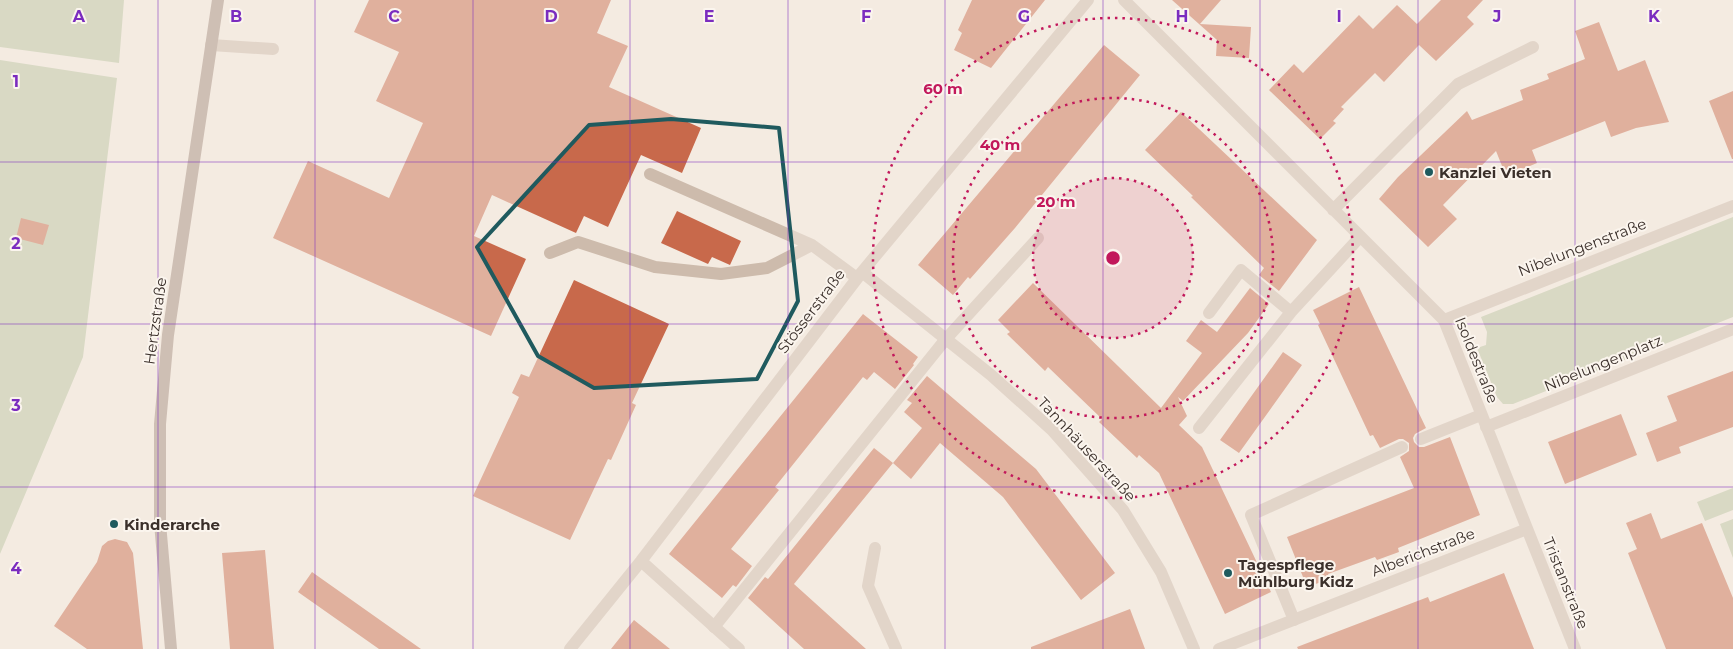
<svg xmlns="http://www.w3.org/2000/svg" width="1733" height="649" font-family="Montserrat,sans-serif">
<rect width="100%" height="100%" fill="#f4ebe1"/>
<path fill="#b8c4a0" d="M 0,0 L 124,0 L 119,63 L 0,47 Z
M 0,60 L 117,78 L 83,357 L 0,554 Z
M 1733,217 L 1733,317 L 1513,404 L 1503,404 L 1497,397 L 1477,348 L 1486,345 L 1487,332 L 1481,317 Z
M 1733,488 L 1733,510 L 1705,521 L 1697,502 Z
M 1733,519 L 1733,558 L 1720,524 Z"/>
<path fill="#c8694b" d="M 369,0 L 611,0 L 597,33 L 628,46 L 609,87 L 701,128 L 682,173 L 641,155 L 608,227 L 584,216 L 576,233 L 492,195 L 474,236 L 526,259 L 491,336 L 273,238 L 308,161 L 389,198 L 423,123 L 376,101 L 399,52 L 354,32 Z
M 972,0 L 1045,0 L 991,68 L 954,50 L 962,33 L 958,30 Z
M 1172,0 L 1221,0 L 1200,24 L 1251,27 L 1249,58 L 1216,56 L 1217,40 Z
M 1441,0 L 1483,0 L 1467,17 L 1474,24 L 1436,61 L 1419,45 L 1384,82 L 1375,73 L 1341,107 L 1344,109 L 1333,121 L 1336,123 L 1320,139 L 1269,90 L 1294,64 L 1303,73 L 1359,15 L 1373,29 L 1397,5 L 1417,24 Z
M 1599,22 L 1618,71 L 1645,60 L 1669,122 L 1636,128 L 1611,137 L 1605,121 L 1532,150 L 1537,163 L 1506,176 L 1496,151 L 1443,205 L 1457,219 L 1428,247 L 1379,199 L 1398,177 L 1467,111 L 1472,120 L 1523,100 L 1520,90 L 1549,79 L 1547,74 L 1585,59 L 1575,31 Z
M 1104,45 L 1140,75 L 1015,228 L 970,279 L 968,277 L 953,295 L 918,265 Z
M 1733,91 L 1733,159 L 1732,159 L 1709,101 Z
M 1181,112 L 1317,240 L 1279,291 L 1259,275 L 1264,268 L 1191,197 L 1193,196 L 1145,150 Z
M 677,211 L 741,241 L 730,265 L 712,257 L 708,264 L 661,243 Z
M 21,218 L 49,225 L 43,245 L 16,238 Z
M 574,280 L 669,324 L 632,403 L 636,405 L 611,460 L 608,459 L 570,540 L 473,496 L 519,397 L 512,393 L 521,374 L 529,377 Z
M 1033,283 L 1161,408 L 1202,353 L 1186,341 L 1201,320 L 1217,332 L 1250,288 L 1269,304 L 1248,333 L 1183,401 L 1178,397 L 1187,416 L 1179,425 L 1202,447 L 1271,592 L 1225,614 L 1159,473 L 1139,455 L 1137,458 L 1099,422 L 1102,419 L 1048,367 L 1045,371 L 1007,334 L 1010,332 L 998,320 Z
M 1359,287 L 1426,428 L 1415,434 L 1413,438 L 1414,442 L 1419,447 L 1424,447 L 1450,437 L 1480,515 L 1398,548 L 1399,552 L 1377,560 L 1375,557 L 1328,574 L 1330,579 L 1307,587 L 1287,537 L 1414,488 L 1400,457 L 1409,451 L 1409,443 L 1403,439 L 1399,439 L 1380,448 L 1373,435 L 1370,436 L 1318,325 L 1320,324 L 1313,310 Z
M 863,314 L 918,357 L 913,364 L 914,365 L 895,389 L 874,372 L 867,380 L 863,377 L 775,487 L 779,490 L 731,549 L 752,566 L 736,587 L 733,585 L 722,598 L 669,554 Z
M 1283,352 L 1302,365 L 1239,453 L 1220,440 Z
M 1733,371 L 1733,427 L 1679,447 L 1681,453 L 1657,462 L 1646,433 L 1677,421 L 1667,396 Z
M 927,376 L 1036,469 L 1115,573 L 1081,600 L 1003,497 L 940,443 L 911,479 L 893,463 L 794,584 L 866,649 L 804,649 L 748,598 L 765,577 L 768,579 L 874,448 L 893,463 L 922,428 L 904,412 L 912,403 L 907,400 Z
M 1621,414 L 1637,455 L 1565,484 L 1548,442 Z
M 1651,513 L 1661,539 L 1702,523 L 1733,598 L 1733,649 L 1666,649 L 1628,553 L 1637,549 L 1626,523 Z
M 115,539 L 127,542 L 133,553 L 143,649 L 87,649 L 54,626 L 97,562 L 102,546 L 108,541 Z
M 265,550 L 274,649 L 230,649 L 222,553 Z
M 312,572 L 421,649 L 379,649 L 298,592 Z
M 1504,573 L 1534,649 L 1298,649 L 1297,647 L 1428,597 L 1430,602 Z
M 1130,609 L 1145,649 L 1031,649 L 1031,647 Z
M 634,620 L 670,649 L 611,649 Z"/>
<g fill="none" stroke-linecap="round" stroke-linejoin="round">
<path stroke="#cdbbac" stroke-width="12" d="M 211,45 L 273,49
M 650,174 L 812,245 L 857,278
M 550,253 L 578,242 L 655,267 L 721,274 L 767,268 L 812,245
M 1209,313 L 1241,270 L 1291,312
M 1199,428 L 1291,312 L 1360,237
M 1421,439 L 1481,415
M 875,548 L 868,586 L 896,649
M 1294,620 L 1251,515 L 1402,447
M 714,627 L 945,340 L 1038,238"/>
<path stroke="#cdbbac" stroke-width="12" d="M 1124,0 L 1444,320 L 1575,649
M 1333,210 L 1458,84 L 1533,47
M 862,272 L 991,375 L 1052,430 L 1123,510 L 1161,572 L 1194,649
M 1444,320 L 1733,206
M 1486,427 L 1733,329
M 641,561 L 739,649
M 570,649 L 641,561 L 862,272 L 1088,0
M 1219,649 L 1527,529"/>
<path stroke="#a18a7d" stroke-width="12" d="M 171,649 L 160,523 L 160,424 L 168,335 L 218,0"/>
</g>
<path d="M0 0H1733V649H0ZM 671,119 L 779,128 L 798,301 L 757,379 L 594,388 L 538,356 L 477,247 L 589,125 Z" fill="#f4ebe1" fill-opacity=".55" fill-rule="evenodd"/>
<path fill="none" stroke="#1f5a5e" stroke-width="4" stroke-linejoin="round" d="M 671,119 L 779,128 L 798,301 L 757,379 L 594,388 L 538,356 L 477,247 L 589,125 Z"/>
<path fill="none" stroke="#7b2cbf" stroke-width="1" stroke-opacity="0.55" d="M 158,0 L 158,649M 315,0 L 315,649M 473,0 L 473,649M 630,0 L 630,649M 788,0 L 788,649M 945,0 L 945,649M 1103,0 L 1103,649M 1260,0 L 1260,649M 1418,0 L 1418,649M 1575,0 L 1575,649M 0,162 L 1733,162M 0,324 L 1733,324M 0,487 L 1733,487"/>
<circle cx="1113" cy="258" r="80" fill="#c2185b" fill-opacity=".12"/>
<g fill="none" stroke="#c2185b" stroke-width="2.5" stroke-dasharray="2.5 5">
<circle cx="1113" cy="258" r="80"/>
<circle cx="1113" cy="258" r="160"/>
<circle cx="1113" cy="258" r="240"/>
</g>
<g fill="#1f5a5e" stroke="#fbf5ee" stroke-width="2">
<circle cx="1429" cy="172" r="5"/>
<circle cx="114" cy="524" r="5"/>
<circle cx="1228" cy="573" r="5"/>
</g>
<g text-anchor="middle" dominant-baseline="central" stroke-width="4" stroke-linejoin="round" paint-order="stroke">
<g font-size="15" font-weight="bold" fill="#3b302b" stroke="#fbf5ee" text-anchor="start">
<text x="1439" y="172">Kanzlei Vieten</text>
<text x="124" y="524">Kinderarche</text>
<text x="1238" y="564">Tagespflege<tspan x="1238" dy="17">Mühlburg Kidz</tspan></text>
</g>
<g font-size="15" fill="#3b302b" stroke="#fbf5ee">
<text transform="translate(1582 247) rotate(-21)">Nibelungenstraße</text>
<text transform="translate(811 311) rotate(-53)">Stösserstraße</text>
<text transform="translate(155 321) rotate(-82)">Hertzstraße</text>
<text transform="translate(1477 360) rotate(68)">Isoldestraße</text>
<text transform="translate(1603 363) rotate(-22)">Nibelungenplatz</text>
<text transform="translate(1087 449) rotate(47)">Tannhäuserstraße</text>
<text transform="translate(1423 552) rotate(-21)">Alberichstraße</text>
<text transform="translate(1566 583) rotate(68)">Tristanstraße</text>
</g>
</g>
<g font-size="16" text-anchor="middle" font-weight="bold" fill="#7b2cbf" stroke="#fbf5ee" stroke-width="4" stroke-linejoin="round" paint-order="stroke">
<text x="79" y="22">A</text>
<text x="236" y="22">B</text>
<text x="394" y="22">C</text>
<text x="551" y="22">D</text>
<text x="709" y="22">E</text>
<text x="866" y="22">F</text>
<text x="1024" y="22">G</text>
<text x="1182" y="22">H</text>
<text x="1339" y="22">I</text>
<text x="1497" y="22">J</text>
<text x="1654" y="22">K</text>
<text x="16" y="87">1</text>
<text x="16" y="249">2</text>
<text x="16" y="411">3</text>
<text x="16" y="574">4</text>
</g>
<circle cx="1113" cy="258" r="8" fill="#c2185b" stroke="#fbf5ee" stroke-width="2.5"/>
<g font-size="15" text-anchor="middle" font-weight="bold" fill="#c2185b" stroke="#fbf5ee" stroke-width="4" stroke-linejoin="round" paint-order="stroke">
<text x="943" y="94">60 m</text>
<text x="1000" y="150">40 m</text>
<text x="1056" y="207">20 m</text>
</g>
</svg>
